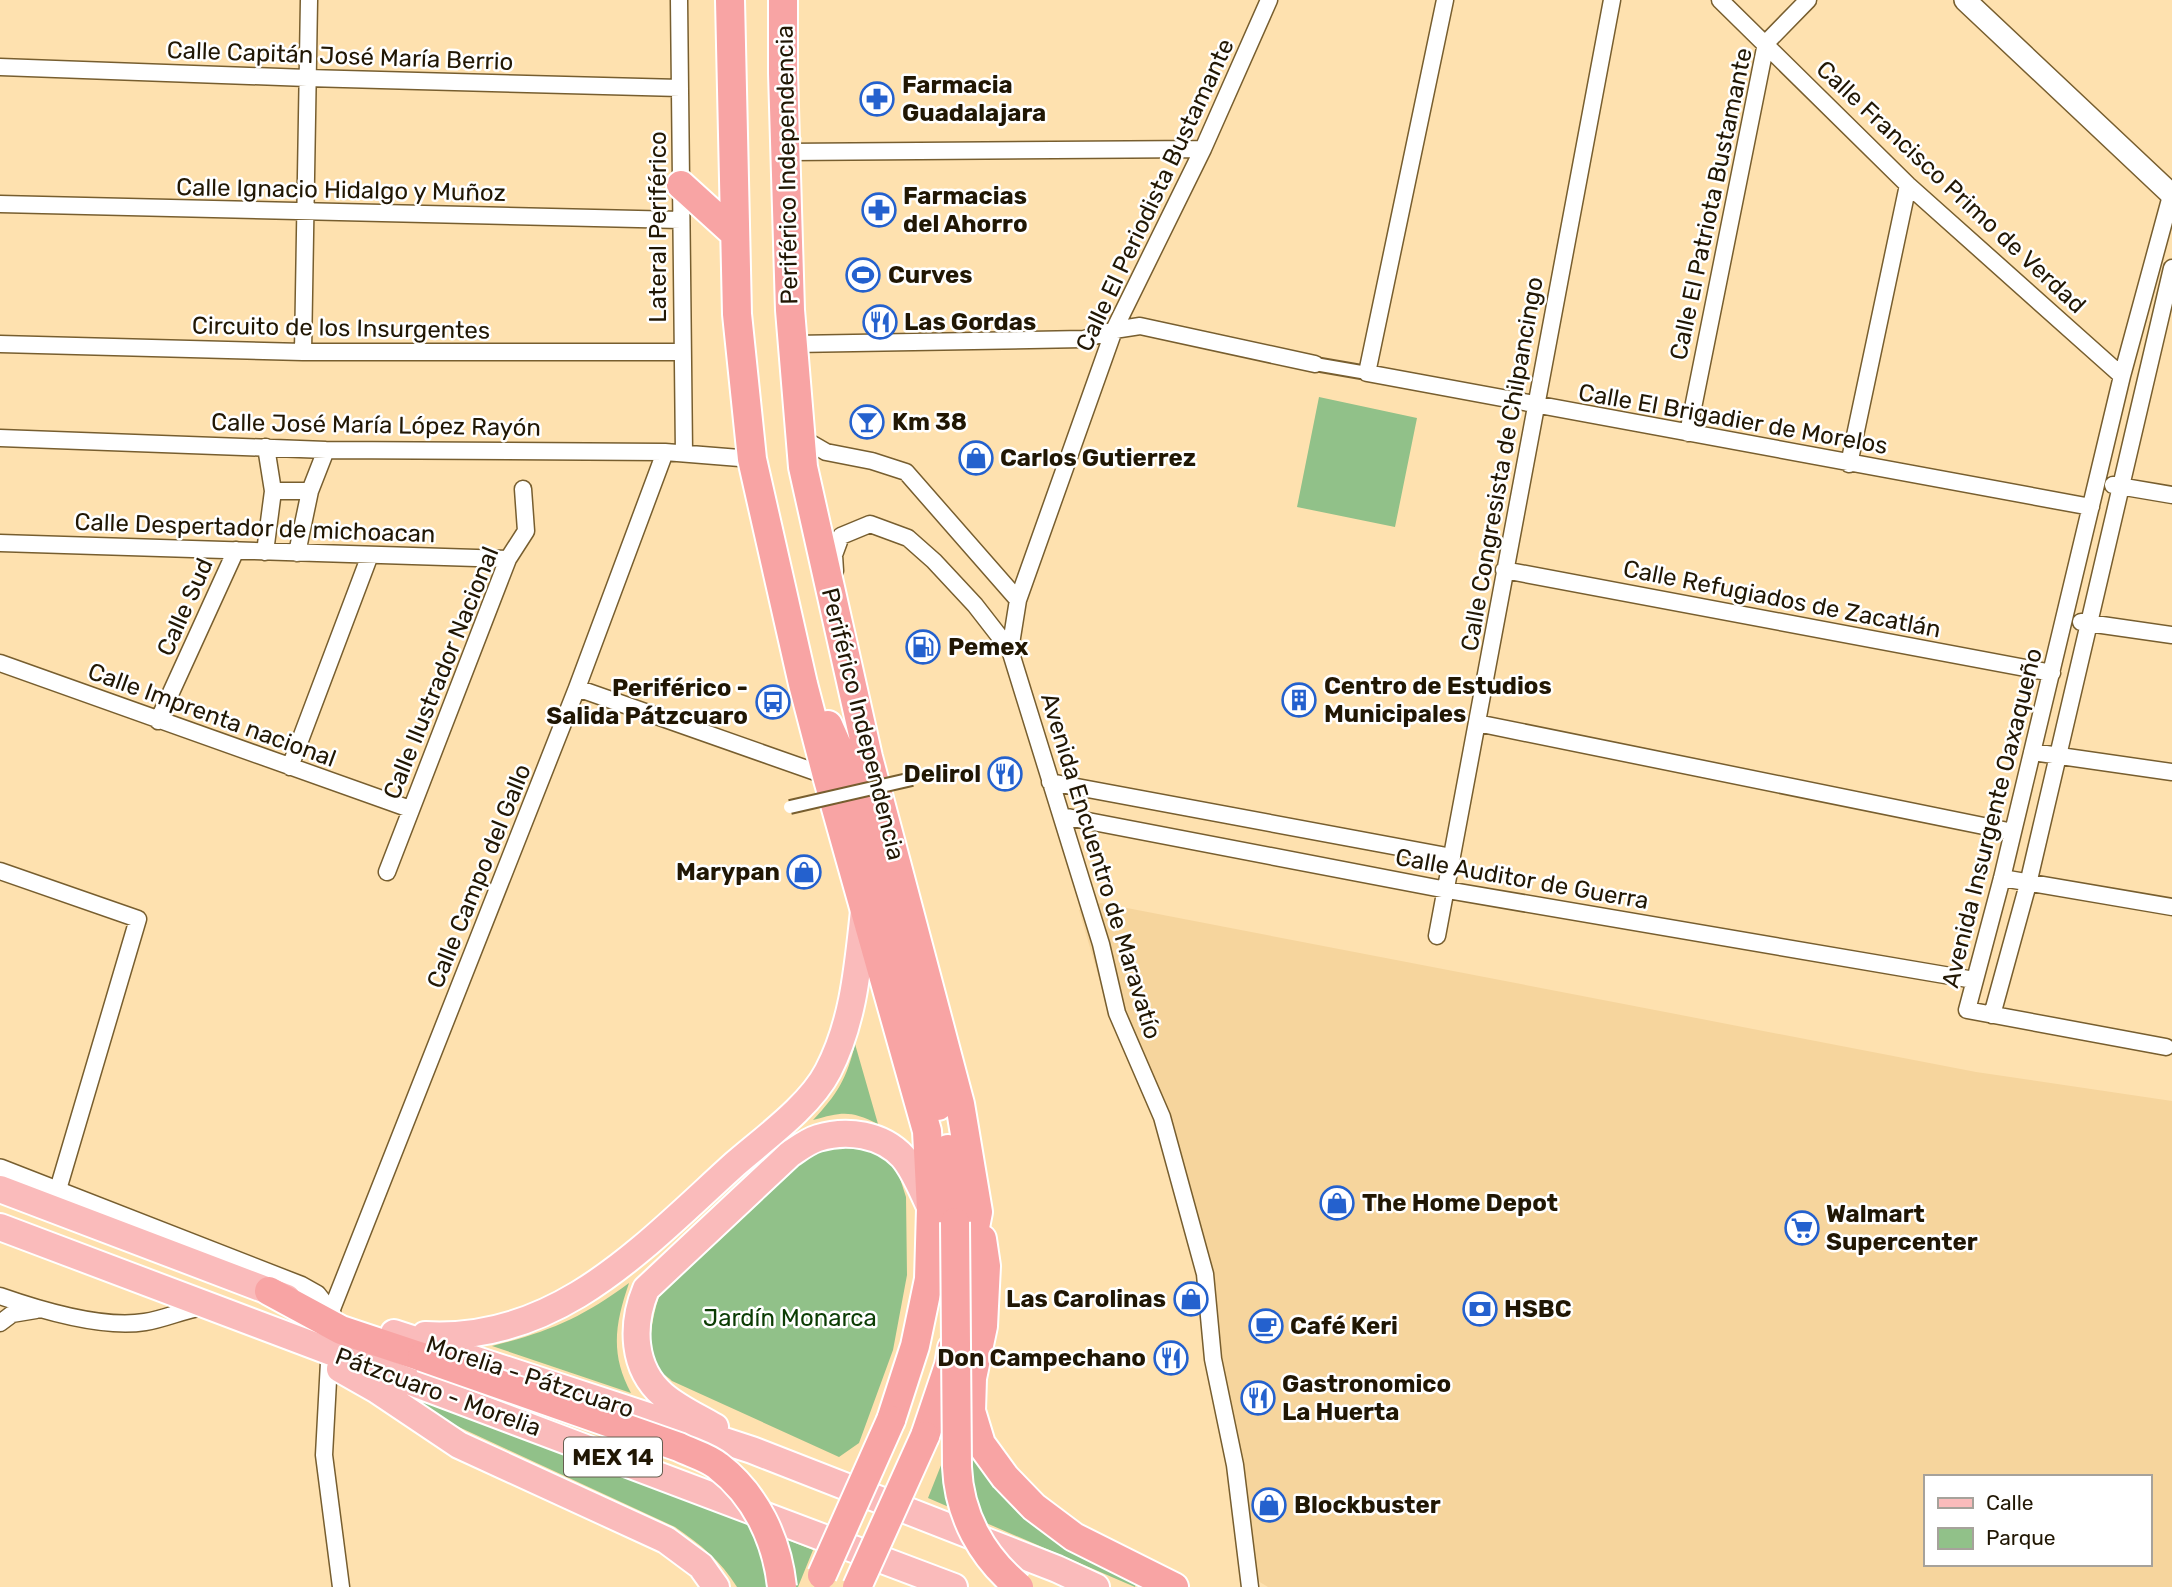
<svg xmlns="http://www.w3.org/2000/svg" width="2172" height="1587" font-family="Rubik,sans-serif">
<rect width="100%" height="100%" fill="#fee1af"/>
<path fill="#f6d59d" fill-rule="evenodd" d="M 1101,903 L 1976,1072 L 2172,1101 L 2172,1587 L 1268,1587 L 1258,1581 L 1248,1587 L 1204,1292 L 1154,1121 L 1113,1026 L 1079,910 ZM 1925,1477 L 2149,1477 L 2149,1564 L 1925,1564 Z"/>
<path fill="#91c189" d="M 1319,397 L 1417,418 L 1395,527 L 1297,507 Z
M 855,1044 L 878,1124 C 850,1110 842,1112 813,1120 C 837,1095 847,1078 855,1044 Z
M 862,1144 L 895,1163 L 906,1197 L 907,1275 L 893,1350 L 859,1443 L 839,1457 L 672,1381 C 667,1376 658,1371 655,1365 C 646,1348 653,1314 659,1297 L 794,1165 L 819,1148 Z
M 629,1283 C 615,1324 610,1354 631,1393 L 492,1346 C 548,1332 582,1318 629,1283 Z
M 411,1391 L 813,1550 L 798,1587 L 737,1587 C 721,1561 700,1544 675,1527 L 433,1415 Z
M 957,1425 L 1137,1581 L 1135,1587 L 928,1498 Z"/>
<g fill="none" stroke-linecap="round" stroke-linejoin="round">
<defs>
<path id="pedestrian" d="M 1315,364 L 1367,373"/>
<path id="minor" d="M 679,0 L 684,453
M 1445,0 L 1367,373 L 2091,507
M 1720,0 L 1908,185 L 2122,376
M 0,67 L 307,78 L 680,88
M 787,152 L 1203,149
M 0,204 L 681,220
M 0,344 L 303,352 L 681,352
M 794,344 L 1084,339 L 1114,330 L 1140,326 L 1315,364
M 303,352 L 309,0
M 1688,433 L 1766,43 L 1808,0
M 800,437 L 826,452 L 872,461 L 906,472 L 1018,600
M 0,438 L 326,450 L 665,452 L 752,459
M 1849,464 L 1908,185
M 2113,485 L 2172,495
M 273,491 L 310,491
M 0,543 L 508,559
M 265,552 L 273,491 L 266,447
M 297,553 L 310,491 L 326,450
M 1504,570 L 2052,673
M 835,571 L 834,555 L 841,536 L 870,524 L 908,538 L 934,561 L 975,605 L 1010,650 L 1101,944 L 1117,1013 L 1162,1117 L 1205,1274 L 1213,1359 L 1235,1465 L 1250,1587
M 2081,622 L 2172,635
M 1010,650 L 1018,600 L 1114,330 L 1203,149 L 1269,0
M 0,663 L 410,809
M 577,688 L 827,776
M 158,721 L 236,550
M 1477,723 L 2013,832
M 2032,752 L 2172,772
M 290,767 L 370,555
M 1050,782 L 1452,857
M 1062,816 L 1447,890 L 1974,980
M 0,871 L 138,919 L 54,1203
M 387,872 L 508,559 L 526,531 L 523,489
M 2002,878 L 2172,907
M 1437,936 L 1612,0
M 1992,1015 L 2028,884 L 2172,268
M 2166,1047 L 1967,1010 L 2002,878 L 2122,376 L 2172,192
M 0,1296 C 40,1310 102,1329 145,1322 C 165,1319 183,1310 203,1307
M 330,1314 L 577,688 L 665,452
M 0,1323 L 12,1314 L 36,1310
M 329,1362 L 324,1455 L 341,1587"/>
<path id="tertiary" d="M 1965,0 L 2172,195
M 0,1170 L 300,1287 L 316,1296 L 330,1314"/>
<path id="primary" d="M 0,1189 L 287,1298
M 0,1227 L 954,1587
M 394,1333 L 752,1450 L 1057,1569 L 1096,1587
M 425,1335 C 558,1343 644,1246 735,1164 C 765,1138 810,1106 828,1071 C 854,1021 858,965 864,911
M 340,1369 L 377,1390 L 459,1445 L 666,1540 L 701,1566 L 716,1587
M 715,1427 C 698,1417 678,1408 663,1395 C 632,1368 631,1325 646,1289 L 790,1154 C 799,1148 808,1141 818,1138 C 847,1129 882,1134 903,1157 C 915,1171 923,1193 931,1209"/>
<path id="trunk" d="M 730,0 L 737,314 L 752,459 L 803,684 L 827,776 L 927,1131 L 931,1209 L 929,1279 L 915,1346 L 891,1420
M 783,0 L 783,73 L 790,310 L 803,467 L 868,757 L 960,1104 L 978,1212 L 962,1294
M 681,185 L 735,234
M 828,725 L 851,777 L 912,999 L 938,1106
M 948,1149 L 953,1176 L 955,1222
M 982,1239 L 986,1266 L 983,1326 L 972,1378 L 971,1411 L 981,1444 L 1005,1477 L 1034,1507 L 1074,1537 L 1174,1587
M 269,1291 L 341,1330 L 422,1357
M 925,1436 L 949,1365 L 952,1348"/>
</defs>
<use href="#pedestrian" stroke="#775e2f" stroke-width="16"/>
<use href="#minor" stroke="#775e2f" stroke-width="19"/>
<use href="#tertiary" stroke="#775e2f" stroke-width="24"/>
<use href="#primary" stroke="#fff" stroke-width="30"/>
<use href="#trunk" stroke="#fff" stroke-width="32"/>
<use href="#pedestrian" stroke="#fff" stroke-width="12"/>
<use href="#minor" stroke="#fff" stroke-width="16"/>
<use href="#tertiary" stroke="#fff" stroke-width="21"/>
<use href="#primary" stroke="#fabbbb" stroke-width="26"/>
<use href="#trunk" stroke="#f8a4a4" stroke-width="28"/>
<defs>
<path id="pedestrian-bridge" d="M 790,807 L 912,779"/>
<path id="trunk-bridge" d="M 955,1222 L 957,1467 C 959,1515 982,1557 1019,1587
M 422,1357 L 679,1447 C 691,1453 707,1457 718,1466 C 756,1495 777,1540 782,1587
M 822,1575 L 891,1420
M 857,1587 L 925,1436"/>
</defs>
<use href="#pedestrian-bridge" stroke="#775e2f" stroke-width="16" stroke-linecap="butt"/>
<use href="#trunk-bridge" stroke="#fff" stroke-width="32" stroke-linecap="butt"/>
<use href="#pedestrian-bridge" stroke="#fff" stroke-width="12"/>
<use href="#trunk-bridge" stroke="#f8a4a4" stroke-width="28"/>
</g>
<defs>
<symbol id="pharmacy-ring" viewBox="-11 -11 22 22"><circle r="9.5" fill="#fff" stroke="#2461ce" stroke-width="1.5"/><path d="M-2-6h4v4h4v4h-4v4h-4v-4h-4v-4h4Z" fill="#2461ce"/></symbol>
<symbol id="stadium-ring" viewBox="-11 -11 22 22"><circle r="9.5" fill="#fff" stroke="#2461ce" stroke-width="1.5"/><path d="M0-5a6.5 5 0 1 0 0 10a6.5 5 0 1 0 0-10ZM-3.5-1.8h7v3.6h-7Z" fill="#2461ce"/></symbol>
<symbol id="restaurant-ring" viewBox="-11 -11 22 22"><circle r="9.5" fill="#fff" stroke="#2461ce" stroke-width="1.5"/><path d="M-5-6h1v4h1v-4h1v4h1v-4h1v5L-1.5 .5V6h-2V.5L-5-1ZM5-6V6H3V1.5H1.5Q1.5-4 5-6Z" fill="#2461ce"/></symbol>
<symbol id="bar-ring" viewBox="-11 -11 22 22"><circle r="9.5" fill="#fff" stroke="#2461ce" stroke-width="1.5"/><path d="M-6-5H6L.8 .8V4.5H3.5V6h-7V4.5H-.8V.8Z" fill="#2461ce"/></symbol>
<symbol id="shop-ring" viewBox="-11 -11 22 22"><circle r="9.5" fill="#fff" stroke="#2461ce" stroke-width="1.5"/><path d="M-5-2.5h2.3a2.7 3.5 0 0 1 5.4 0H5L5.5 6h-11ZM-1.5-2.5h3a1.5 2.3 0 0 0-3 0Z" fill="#2461ce"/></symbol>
<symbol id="fuel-ring" viewBox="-11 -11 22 22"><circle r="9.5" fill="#fff" stroke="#2461ce" stroke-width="1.5"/><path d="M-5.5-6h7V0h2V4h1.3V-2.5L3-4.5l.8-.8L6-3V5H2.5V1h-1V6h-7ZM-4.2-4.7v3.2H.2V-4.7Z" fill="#2461ce"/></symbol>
<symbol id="building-ring" viewBox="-11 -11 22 22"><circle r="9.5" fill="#fff" stroke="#2461ce" stroke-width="1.5"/><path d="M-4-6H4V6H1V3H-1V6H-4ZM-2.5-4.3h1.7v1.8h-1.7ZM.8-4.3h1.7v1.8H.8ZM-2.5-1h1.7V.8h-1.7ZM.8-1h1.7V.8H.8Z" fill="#2461ce"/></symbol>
<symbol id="bus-ring" viewBox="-11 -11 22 22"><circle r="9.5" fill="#fff" stroke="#2461ce" stroke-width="1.5"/><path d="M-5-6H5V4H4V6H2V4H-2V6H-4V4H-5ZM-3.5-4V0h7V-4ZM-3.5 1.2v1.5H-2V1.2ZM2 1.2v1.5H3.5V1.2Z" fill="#2461ce"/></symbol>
<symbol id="supermarket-ring" viewBox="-11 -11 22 22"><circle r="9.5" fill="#fff" stroke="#2461ce" stroke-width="1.5"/><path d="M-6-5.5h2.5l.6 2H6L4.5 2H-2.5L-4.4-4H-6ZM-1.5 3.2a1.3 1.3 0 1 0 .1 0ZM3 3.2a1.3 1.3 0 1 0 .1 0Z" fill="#2461ce"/></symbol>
<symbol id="bank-ring" viewBox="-11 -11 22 22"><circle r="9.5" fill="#fff" stroke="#2461ce" stroke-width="1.5"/><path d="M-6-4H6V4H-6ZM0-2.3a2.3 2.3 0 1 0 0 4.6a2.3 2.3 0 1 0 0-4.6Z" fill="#2461ce"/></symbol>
<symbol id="cafe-ring" viewBox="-11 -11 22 22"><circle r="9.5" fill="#fff" stroke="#2461ce" stroke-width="1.5"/><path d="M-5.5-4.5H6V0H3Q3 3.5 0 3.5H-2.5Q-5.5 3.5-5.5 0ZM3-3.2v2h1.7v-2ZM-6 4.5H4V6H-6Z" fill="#2461ce"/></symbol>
</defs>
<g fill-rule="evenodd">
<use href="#pharmacy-ring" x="858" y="80" width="38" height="38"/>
<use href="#pharmacy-ring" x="860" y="191" width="38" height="38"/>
<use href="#stadium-ring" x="844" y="256" width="38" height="38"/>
<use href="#restaurant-ring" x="861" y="303" width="38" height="38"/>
<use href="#bar-ring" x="848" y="403" width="38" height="38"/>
<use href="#shop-ring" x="957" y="439" width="38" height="38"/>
<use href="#fuel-ring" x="904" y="628" width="38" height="38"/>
<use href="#building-ring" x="1280" y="681" width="38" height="38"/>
<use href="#bus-ring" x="754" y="683" width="38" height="38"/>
<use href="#restaurant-ring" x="986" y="755" width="38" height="38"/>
<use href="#shop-ring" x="785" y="853" width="38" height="38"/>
<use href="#shop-ring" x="1318" y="1184" width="38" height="38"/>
<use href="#supermarket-ring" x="1783" y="1209" width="38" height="38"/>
<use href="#shop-ring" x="1172" y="1280" width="38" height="38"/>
<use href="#bank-ring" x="1461" y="1290" width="38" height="38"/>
<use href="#cafe-ring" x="1247" y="1307" width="38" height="38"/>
<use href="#restaurant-ring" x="1152" y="1339" width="38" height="38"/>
<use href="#restaurant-ring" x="1239" y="1379" width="38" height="38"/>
<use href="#shop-ring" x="1250" y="1486" width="38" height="38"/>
</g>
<g text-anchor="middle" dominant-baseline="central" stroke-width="5" stroke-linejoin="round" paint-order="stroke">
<rect fill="#fff" stroke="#645d4f" stroke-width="2" x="564" y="1437.5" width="98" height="39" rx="5"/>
<g font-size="23" font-weight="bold" fill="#211704">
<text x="613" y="1457">MEX 14</text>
</g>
<g font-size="24" fill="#211704" stroke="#fff">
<text transform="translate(340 56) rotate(2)">Calle Capitán José María Berrio</text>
<text transform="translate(787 165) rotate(-91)">Periférico Independencia</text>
<text transform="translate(1951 187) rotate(43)">Calle Francisco Primo de Verdad</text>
<text transform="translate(341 190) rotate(1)">Calle Ignacio Hidalgo y Muñoz</text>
<text transform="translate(1155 195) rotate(-65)">Calle El Periodista Bustamante</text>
<text transform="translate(1711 204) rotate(-78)">Calle El Patriota Bustamante</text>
<text transform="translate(658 227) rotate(-90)">Lateral Periférico</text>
<text transform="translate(341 328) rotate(1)">Circuito de los Insurgentes</text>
<text transform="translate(1733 419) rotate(10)">Calle El Brigadier de Morelos</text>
<text transform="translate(376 425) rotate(1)">Calle José María López Rayón</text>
<text transform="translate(1502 464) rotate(-80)">Calle Congresista de Chilpancingo</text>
<text transform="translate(255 528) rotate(2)">Calle Despertador de michoacan</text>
<text transform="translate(1782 599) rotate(11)">Calle Refugiados de Zacatlán</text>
<text transform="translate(185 607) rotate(-66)">Calle Sud</text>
<text transform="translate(441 673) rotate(-68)">Calle Ilustrador Nacional</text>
<text transform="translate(212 715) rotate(20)">Calle Imprenta nacional</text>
<text transform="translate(863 724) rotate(76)">Periférico Independencia</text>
<text transform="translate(1992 818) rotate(-76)">Avenida Insurgente Oaxaqueño</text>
<text transform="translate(1101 866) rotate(73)">Avenida Encuentro de Maravatío</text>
<text transform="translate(479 876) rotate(-68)">Calle Campo del Gallo</text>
<text transform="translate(1522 879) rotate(10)">Calle Auditor de Guerra</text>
<text transform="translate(530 1377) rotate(18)">Morelia - Pátzcuaro</text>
<text transform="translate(438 1392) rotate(20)">Pátzcuaro - Morelia</text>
</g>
<g font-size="24" font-weight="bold" fill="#211704" stroke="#fff" text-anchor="start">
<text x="902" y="85">Farmacia<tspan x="902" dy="28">Guadalajara</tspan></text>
<text x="903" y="196">Farmacias<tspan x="903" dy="28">del Ahorro</tspan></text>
<text x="888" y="275">Curves</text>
<text x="904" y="322">Las Gordas</text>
<text x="892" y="422">Km 38</text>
<text x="1000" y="458">Carlos Gutierrez</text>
<text x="948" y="647">Pemex</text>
<text x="1324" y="686">Centro de Estudios<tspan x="1324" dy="28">Municipales</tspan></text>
<text x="748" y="688" text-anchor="end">Periférico -<tspan x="748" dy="28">Salida Pátzcuaro</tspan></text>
<text x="981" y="774" text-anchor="end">Delirol</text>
<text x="780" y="872" text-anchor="end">Marypan</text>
<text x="1362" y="1203">The Home Depot</text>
<text x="1826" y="1214">Walmart<tspan x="1826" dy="28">Supercenter</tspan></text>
<text x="1166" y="1299" text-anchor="end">Las Carolinas</text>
<text x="1504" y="1309">HSBC</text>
<text x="1290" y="1326">Café Keri</text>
<text x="1146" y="1358" text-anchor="end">Don Campechano</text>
<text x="1282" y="1384">Gastronomico<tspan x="1282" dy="28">La Huerta</tspan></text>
<text x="1294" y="1505">Blockbuster</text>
</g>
<g font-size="24" fill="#0b3c03" stroke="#fff">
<text x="790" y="1318">Jardín Monarca</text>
</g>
</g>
<rect x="1924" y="1475" width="228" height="91" fill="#ffffff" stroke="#a6a29b" stroke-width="2"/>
<rect x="1938" y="1498" width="35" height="10" fill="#fabbbb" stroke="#a6a29b" stroke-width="2"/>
<text x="1986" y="1510" font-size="21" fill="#211704">Calle</text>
<rect x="1938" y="1528" width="35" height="21" fill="#91c189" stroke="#a6a29b" stroke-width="2"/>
<text x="1986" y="1545" font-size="21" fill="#211704">Parque</text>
</svg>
